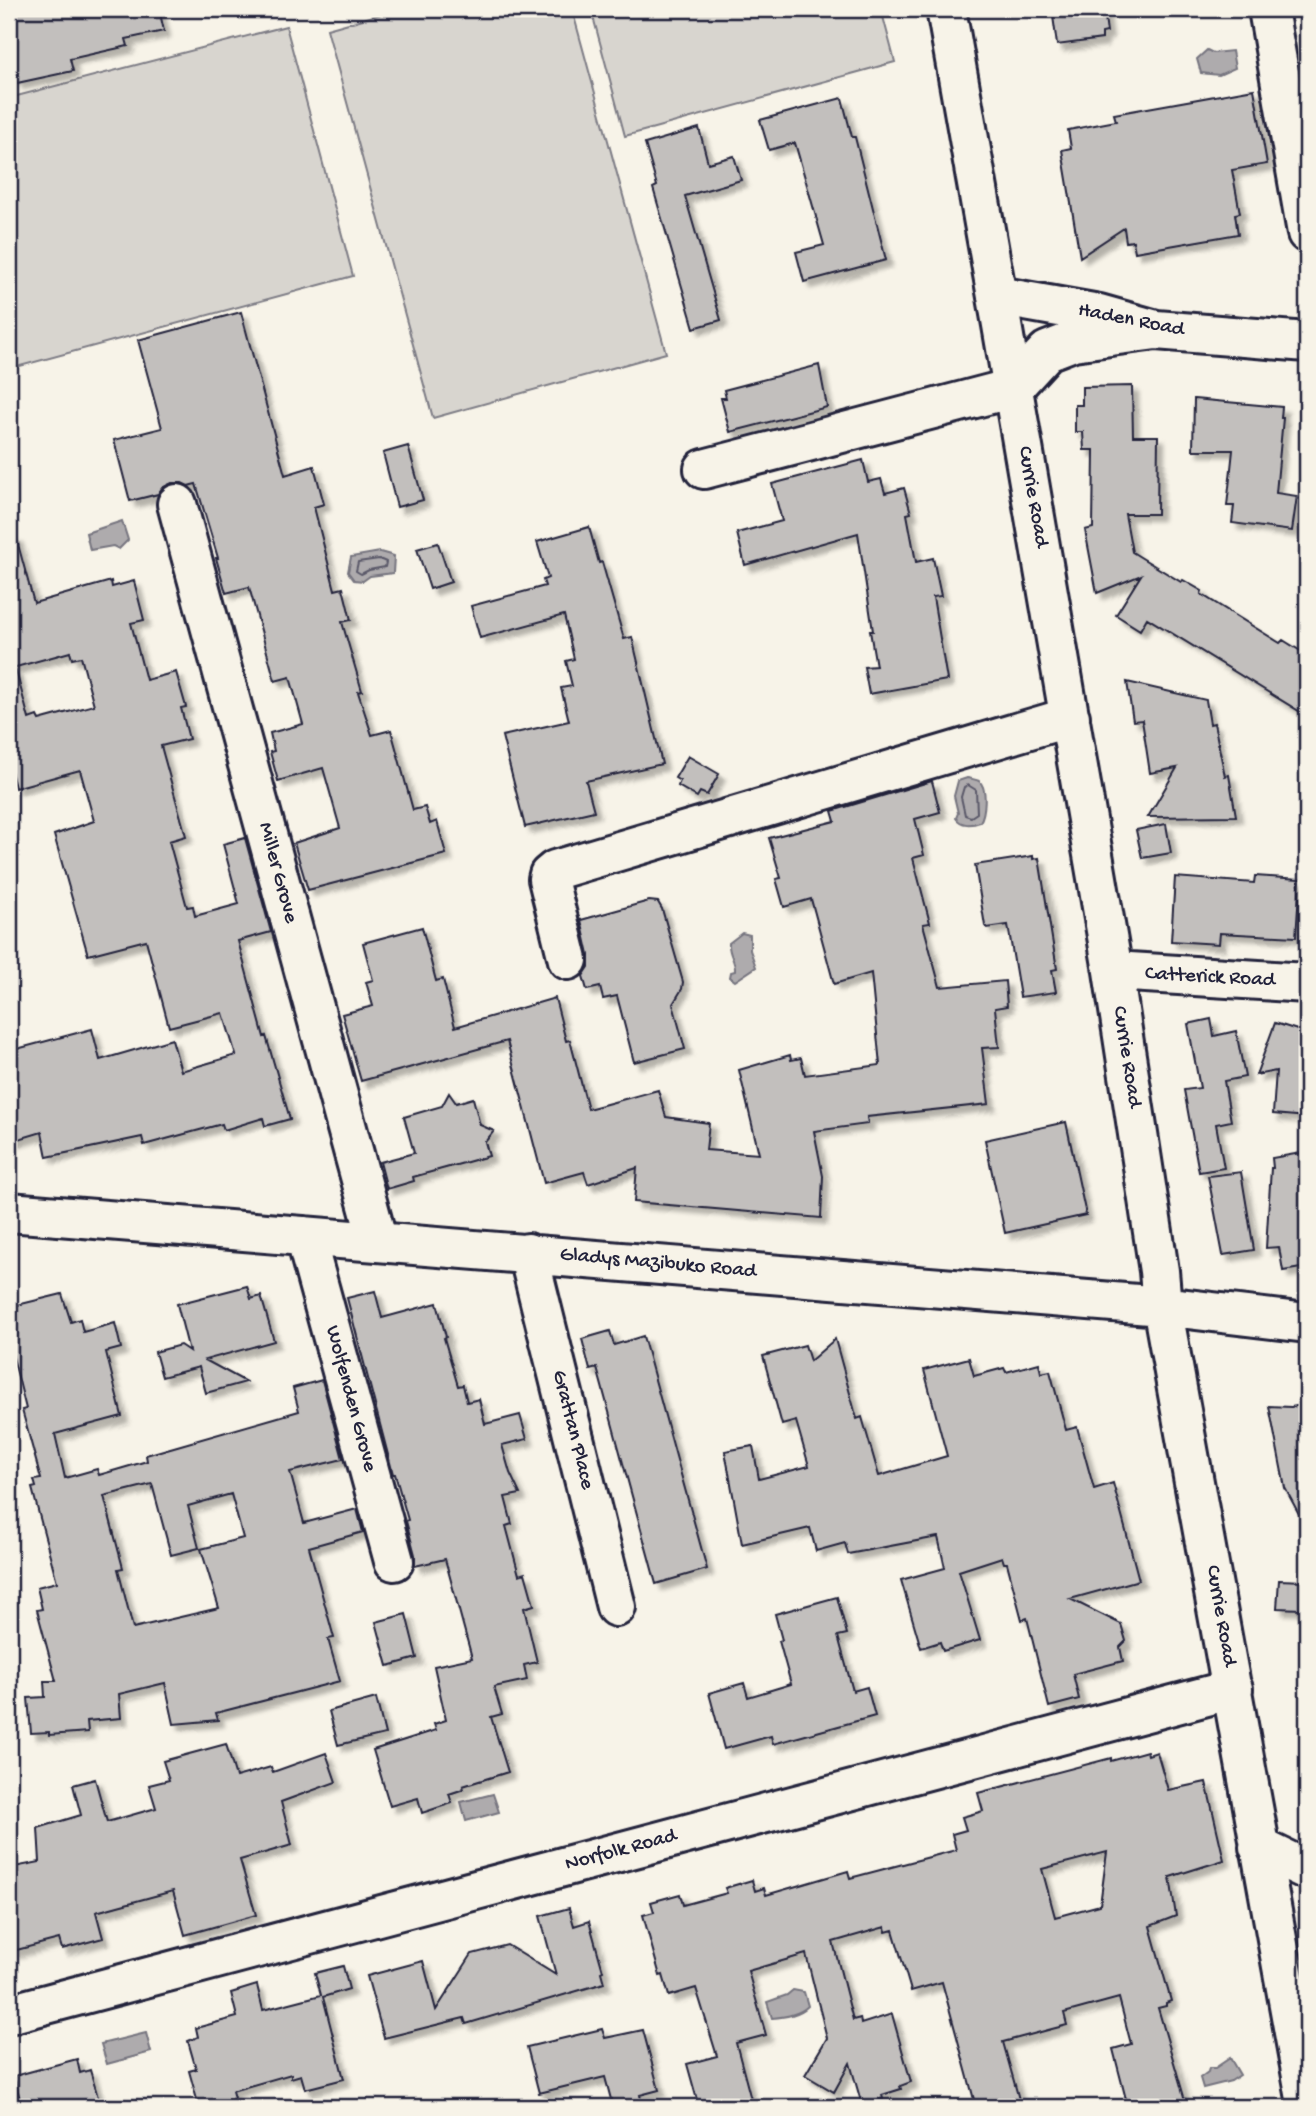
<svg xmlns="http://www.w3.org/2000/svg" width="1316" height="2116" font-family="'Gochi Hand',sans-serif">
<defs>
<filter id="shadow"><feDropShadow dx="6" dy="6" stdDeviation="2" flood-color="#0004"/></filter>
</defs>
<rect width="100%" height="100%" fill="#f7f3e8"/>
<filter id="ink" filterUnits="userSpaceOnUse"><feTurbulence type="fractalNoise" baseFrequency=".0143" numOctaves="2"/><feDisplacementMap in="SourceGraphic" scale="14" xChannelSelector="R" yChannelSelector="G"/><feConvolveMatrix kernelMatrix="1 2 1 2 8 2 1 2 1" color-interpolation-filters="sRGB"/></filter>
<g filter="url(#ink)">
<path fill="#d8d5cf" stroke="#7d7c85" stroke-width="2" d="M 399,9 L 572,9 L 666,353 L 433,418 L 327,29 Z
M 591,9 L 881,9 L 895,62 L 625,136 Z
M 286,26 L 353,276 L 9,369 L 9,98 Z"/>
<path fill="#aeabad" stroke="#76747f" stroke-width="2" d="M 1207,50 L 1213,53 L 1232,51 L 1235,68 L 1219,75 L 1201,73 L 1197,59 Z
M 122,521 L 128,540 L 119,549 L 113,546 L 90,550 L 86,533 Z
M 380,552 L 394,556 L 393,573 L 370,576 L 363,581 L 354,580 L 348,572 L 351,557 Z
M 967,778 C 969,778 977,780 979,781 C 988,788 985,814 980,822 C 972,825 961,826 956,818 L 958,813 L 954,796 L 958,781 Z
M 742,933 L 750,935 L 750,950 L 756,967 L 735,981 L 730,977 L 731,972 L 735,971 C 736,961 728,954 729,943 Z
M 493,1794 L 499,1812 L 466,1821 L 461,1802 Z
M 793,1990 L 804,1992 L 808,2006 C 799,2015 785,2017 772,2018 L 767,2002 L 787,1995 Z
M 146,2033 L 151,2052 L 107,2064 L 101,2044 Z
M 1230,2058 L 1240,2075 L 1231,2081 L 1203,2088 L 1200,2078 L 1208,2072 L 1209,2068 L 1215,2068 Z"/>
<g fill="none" stroke-linecap="round" stroke-linejoin="round">
<path stroke="#5a5969" stroke-width="2" d="M 379,559 L 386,562 L 385,567 L 369,570 L 361,574 L 356,571 L 358,562 Z
M 968,785 L 976,790 L 977,813 L 971,817 L 965,815 L 961,797 L 964,787 Z"/>
</g>
<path fill="#c2bfbd" stroke="#22223b" stroke-width="2" fill-rule="evenodd" filter="url(#shadow)" d="M 9,9 L 159,9 L 164,31 L 126,39 L 128,46 L 70,59 L 73,71 L 17,83 L 15,77 L 9,79 Z
M 1052,9 L 1104,9 L 1107,32 L 1102,33 L 1102,39 L 1057,45 Z
M 1254,89 L 1267,164 L 1232,170 L 1240,213 L 1235,214 L 1238,234 L 1135,252 L 1133,241 L 1126,242 L 1124,228 L 1080,257 L 1062,150 L 1071,148 L 1068,130 L 1116,121 L 1114,114 Z
M 842,98 L 852,137 L 855,137 L 886,260 L 804,282 L 796,252 L 824,245 L 795,143 L 769,150 L 760,120 Z
M 699,128 L 708,163 L 734,156 L 741,180 L 685,196 L 721,320 L 694,328 L 653,188 L 657,186 L 645,144 Z
M 241,312 L 285,475 L 314,466 L 324,504 L 314,507 L 335,590 L 343,588 L 351,620 L 342,622 L 362,691 L 358,692 L 372,735 L 391,730 L 413,810 L 425,807 L 430,824 L 437,821 L 446,854 L 308,890 L 294,843 L 340,828 L 323,768 L 278,781 L 270,752 L 274,751 L 270,733 L 303,724 L 290,677 L 275,681 L 249,587 L 226,593 L 216,558 L 218,558 L 196,484 L 188,486 L 182,483 L 172,483 L 162,488 L 158,494 L 130,501 L 114,440 L 162,428 L 138,340 Z
M 819,365 L 827,407 L 730,432 L 721,398 L 726,398 L 724,390 Z
M 1132,386 L 1133,436 L 1158,436 L 1157,514 L 1125,514 L 1132,552 L 1181,582 L 1183,580 L 1202,591 L 1201,594 L 1280,643 L 1283,640 L 1307,655 L 1307,716 L 1147,618 L 1140,630 L 1116,615 L 1141,575 L 1097,593 L 1085,530 L 1093,528 L 1094,450 L 1084,450 L 1083,432 L 1075,432 L 1075,405 L 1082,405 L 1082,387 Z
M 1194,399 L 1282,407 L 1281,418 L 1283,418 L 1276,493 L 1297,496 L 1292,531 L 1232,523 L 1234,506 L 1227,506 L 1233,450 L 1193,450 Z
M 408,446 L 423,500 L 397,507 L 383,453 Z
M 863,460 L 868,482 L 881,479 L 885,493 L 904,488 L 911,513 L 907,514 L 916,562 L 933,558 L 941,596 L 933,597 L 947,680 L 869,694 L 864,667 L 876,666 L 870,631 L 873,631 L 858,533 L 745,565 L 737,533 L 782,521 L 772,484 Z
M 589,527 L 599,563 L 602,562 L 624,639 L 632,637 L 662,764 L 586,781 L 594,811 L 525,827 L 502,736 L 569,721 L 561,688 L 572,686 L 566,661 L 574,659 L 564,615 L 480,638 L 471,606 L 545,586 L 543,580 L 548,578 L 537,542 Z
M 16,537 L 34,603 L 111,581 L 112,587 L 134,581 L 144,620 L 131,623 L 146,680 L 176,672 L 186,707 L 181,708 L 189,739 L 161,746 L 186,836 L 169,841 L 187,907 L 193,906 L 195,916 L 239,904 L 223,844 L 245,838 L 271,932 L 238,941 L 264,1037 L 266,1036 L 290,1119 L 265,1126 L 263,1118 L 224,1130 L 222,1124 L 144,1145 L 142,1137 L 47,1157 L 42,1132 L 9,1142 L 9,1051 L 92,1029 L 100,1060 L 172,1039 L 181,1071 L 236,1055 L 223,1013 L 169,1027 L 146,940 L 88,955 L 54,835 L 94,821 L 80,770 L 15,788 L 9,762 L 9,672 L 16,671 L 29,719 L 37,716 L 39,720 L 94,705 L 81,657 L 72,659 L 70,652 L 9,669 L 9,538 Z
M 438,543 L 451,582 L 430,589 L 417,549 Z
M 1127,682 L 1206,700 L 1210,724 L 1214,723 L 1225,776 L 1229,775 L 1236,816 L 1148,817 L 1177,768 L 1150,773 L 1142,720 L 1133,721 Z
M 688,756 L 719,774 L 707,795 L 700,792 L 697,797 L 678,786 L 680,781 L 675,778 Z
M 932,781 L 940,812 L 915,819 L 924,855 L 913,858 L 930,923 L 923,924 L 940,987 L 1005,981 L 1007,1006 L 995,1008 L 999,1047 L 982,1048 L 989,1104 L 867,1117 L 868,1124 L 814,1131 L 823,1176 L 821,1218 L 634,1202 L 637,1168 L 588,1184 L 584,1172 L 544,1183 L 507,1041 L 361,1081 L 342,1014 L 373,1006 L 366,982 L 373,980 L 363,943 L 422,927 L 436,981 L 443,979 L 455,1027 L 555,998 L 566,1041 L 570,1040 L 588,1109 L 658,1090 L 666,1117 L 709,1123 L 706,1150 L 759,1154 L 739,1070 L 790,1055 L 791,1060 L 801,1058 L 805,1075 L 880,1065 L 871,973 L 834,984 L 811,899 L 784,907 L 776,879 L 781,878 L 769,838 L 835,821 L 832,811 Z
M 1166,824 L 1171,853 L 1142,858 L 1136,830 Z
M 1033,856 L 1033,859 L 1039,858 L 1057,969 L 1052,970 L 1056,992 L 1020,997 L 1008,925 L 987,928 L 985,926 L 975,865 Z
M 1255,876 L 1300,879 L 1296,937 L 1220,933 L 1219,944 L 1171,941 L 1175,877 L 1254,883 Z
M 649,901 L 658,902 L 662,909 L 683,982 L 682,989 L 673,1004 L 685,1049 L 634,1062 L 617,996 L 603,999 L 600,987 L 587,990 L 583,976 L 589,967 L 589,955 L 581,920 Z
M 1211,1019 L 1214,1036 L 1236,1031 L 1245,1077 L 1224,1081 L 1231,1121 L 1216,1124 L 1224,1168 L 1199,1172 L 1184,1090 L 1200,1088 L 1188,1024 Z
M 1275,1023 L 1307,1033 L 1307,1117 L 1273,1114 L 1276,1071 L 1256,1075 Z
M 449,1093 L 456,1103 L 473,1098 L 480,1125 L 494,1131 L 485,1142 L 489,1156 L 413,1177 L 414,1181 L 387,1189 L 380,1162 L 414,1153 L 404,1117 L 442,1106 Z
M 1066,1122 L 1086,1215 L 1005,1233 L 985,1140 Z
M 1307,1152 L 1307,1267 L 1283,1271 L 1279,1247 L 1266,1248 L 1271,1168 L 1273,1168 L 1272,1158 Z
M 1241,1172 L 1254,1250 L 1223,1255 L 1208,1176 Z
M 247,1286 L 251,1299 L 261,1296 L 274,1341 L 205,1360 L 246,1382 L 206,1393 L 199,1367 L 162,1377 L 155,1352 L 180,1345 L 189,1351 L 177,1304 Z
M 375,1291 L 382,1318 L 437,1303 L 446,1337 L 444,1338 L 458,1386 L 463,1385 L 467,1402 L 479,1399 L 485,1424 L 520,1415 L 527,1439 L 502,1445 L 510,1473 L 520,1494 L 505,1497 L 512,1524 L 506,1526 L 519,1575 L 525,1573 L 534,1605 L 524,1608 L 537,1662 L 524,1665 L 527,1680 L 494,1687 L 502,1714 L 491,1717 L 508,1772 L 463,1786 L 464,1789 L 449,1794 L 452,1803 L 422,1813 L 418,1798 L 390,1806 L 373,1750 L 436,1730 L 434,1724 L 446,1720 L 434,1666 L 472,1658 L 445,1559 L 415,1566 L 415,1555 L 406,1521 L 408,1520 L 395,1474 L 393,1474 L 347,1298 Z
M 62,1294 L 71,1322 L 80,1319 L 83,1332 L 115,1323 L 121,1348 L 106,1352 L 122,1416 L 55,1434 L 65,1478 L 97,1469 L 99,1475 L 147,1461 L 146,1455 L 299,1411 L 293,1388 L 322,1380 L 343,1459 L 290,1472 L 304,1523 L 357,1509 L 363,1532 L 309,1547 L 334,1638 L 328,1639 L 340,1681 L 216,1713 L 218,1720 L 174,1724 L 165,1683 L 119,1694 L 121,1718 L 87,1721 L 88,1732 L 49,1735 L 49,1732 L 31,1733 L 28,1698 L 45,1697 L 44,1681 L 56,1681 L 37,1610 L 42,1609 L 37,1587 L 57,1582 L 32,1488 L 36,1487 L 34,1480 L 41,1479 L 22,1410 L 26,1409 L 9,1341 L 9,1307 ZM 152,1484 L 171,1555 L 199,1548 L 188,1506 L 231,1494 L 243,1538 L 201,1549 L 219,1608 L 133,1628 L 118,1569 L 123,1568 L 104,1496 Z
M 610,1331 L 614,1345 L 643,1336 L 707,1569 L 656,1584 L 597,1368 L 590,1370 L 582,1339 Z
M 835,1339 L 857,1419 L 862,1417 L 879,1476 L 947,1456 L 924,1370 L 969,1358 L 974,1376 L 1004,1368 L 1006,1372 L 1039,1363 L 1041,1373 L 1050,1371 L 1066,1430 L 1077,1427 L 1094,1489 L 1113,1483 L 1139,1580 L 1070,1599 L 1121,1624 L 1126,1641 L 1120,1647 L 1123,1661 L 1073,1674 L 1079,1699 L 1049,1707 L 1027,1618 L 1022,1620 L 1007,1563 L 1004,1563 L 1002,1557 L 959,1571 L 980,1640 L 943,1651 L 940,1642 L 921,1648 L 901,1580 L 945,1568 L 938,1537 L 848,1554 L 845,1543 L 816,1551 L 810,1528 L 742,1544 L 725,1451 L 753,1446 L 759,1479 L 809,1466 L 796,1421 L 782,1425 L 763,1356 L 805,1345 L 810,1361 Z
M 1307,1404 L 1307,1529 L 1285,1488 L 1269,1406 L 1291,1407 Z
M 1279,1580 L 1304,1581 L 1301,1609 L 1277,1608 Z
M 837,1597 L 847,1634 L 838,1636 L 853,1691 L 867,1687 L 875,1716 L 773,1744 L 771,1736 L 724,1749 L 709,1693 L 744,1683 L 748,1697 L 791,1684 L 779,1641 L 782,1640 L 775,1614 Z
M 406,1614 L 417,1658 L 388,1666 L 376,1622 Z
M 376,1698 L 385,1734 L 338,1745 L 329,1711 Z
M 226,1744 L 236,1777 L 271,1767 L 273,1772 L 326,1753 L 336,1782 L 281,1802 L 292,1845 L 240,1860 L 256,1915 L 185,1935 L 173,1891 L 96,1912 L 103,1938 L 62,1949 L 59,1939 L 9,1952 L 9,1868 L 40,1862 L 38,1828 L 81,1815 L 73,1785 L 95,1779 L 107,1822 L 156,1808 L 149,1785 L 169,1780 L 163,1761 Z
M 1147,1751 L 1148,1755 L 1157,1752 L 1168,1790 L 1206,1782 L 1224,1860 L 1170,1877 L 1176,1916 L 1150,1926 L 1171,2001 L 1166,2003 L 1166,2006 L 1158,2008 L 1187,2107 L 1128,2107 L 1113,2049 L 1131,2044 L 1119,1998 L 1064,2013 L 1067,2025 L 1003,2042 L 1020,2103 L 1004,2107 L 976,2107 L 942,1982 L 911,1991 L 893,1930 L 886,1932 L 885,1927 L 833,1942 L 853,2020 L 860,2018 L 861,2024 L 892,2014 L 911,2082 L 900,2086 L 901,2089 L 882,2095 L 883,2099 L 862,2105 L 850,2063 L 834,2092 L 805,2075 L 827,2038 L 806,1954 L 748,1971 L 766,2035 L 736,2043 L 753,2107 L 699,2107 L 687,2064 L 717,2056 L 696,1988 L 669,1996 L 663,1975 L 660,1976 L 643,1915 L 654,1912 L 651,1902 L 680,1894 L 683,1905 L 727,1893 L 725,1888 L 752,1880 L 755,1891 L 764,1888 L 766,1895 L 848,1871 L 850,1878 L 956,1850 L 952,1834 L 966,1830 L 962,1817 L 983,1811 L 978,1793 L 1111,1758 L 1111,1761 ZM 1107,1852 L 1100,1905 L 1055,1917 L 1042,1869 Z
M 569,1908 L 574,1926 L 589,1921 L 603,1971 L 601,1972 L 604,1983 L 466,2024 L 464,2018 L 384,2038 L 367,1976 L 423,1961 L 436,2010 L 472,1954 L 507,1945 L 556,1975 L 540,1916 Z
M 343,1966 L 349,1989 L 323,1997 L 344,2079 L 305,2089 L 301,2075 L 291,2078 L 291,2074 L 232,2091 L 234,2098 L 223,2107 L 199,2107 L 189,2071 L 196,2069 L 188,2041 L 198,2037 L 196,2028 L 237,2017 L 231,1993 L 257,1985 L 263,2010 L 321,1995 L 315,1973 Z
M 602,2029 L 605,2038 L 643,2030 L 659,2090 L 640,2095 L 643,2107 L 613,2107 L 605,2077 L 539,2093 L 527,2047 Z
M 77,2059 L 80,2073 L 90,2070 L 100,2104 L 87,2107 L 22,2107 L 14,2076 Z"/>
<g fill="none" stroke-linecap="round" stroke-linejoin="round">
<defs>
<path id="minor" d="M 946,9 L 1002,325 L 1113,971 L 1159,1271 L 1162,1306 L 1307,2104
M 1268,9 L 1307,233
M 997,296 L 1099,314 L 1156,330 L 1307,342
M 704,469 L 1013,388 L 1047,351 L 1073,341 L 1156,330
M 177,504 L 378,1242
M 568,960 L 548,879 L 549,875 L 555,870 L 1070,717
M 1113,971 L 1307,983
M 9,1212 L 1162,1306 L 1307,1323
M 305,1236 L 394,1561
M 528,1253 L 616,1607
M 1259,1847 L 1307,1870
M 9,2014 L 1233,1689"/>
</defs>
<use href="#minor" stroke="#22223b" stroke-width="44"/>
<use href="#minor" stroke="#f7f3e8" stroke-width="38"/>
</g>
</g>
<g text-anchor="middle" dominant-baseline="central" stroke-width="7" stroke-linejoin="round" paint-order="stroke">
<g font-size="21" fill="#22223b" stroke="#f7f3e8">
<text transform="translate(1131 321) rotate(11)">Haden Road</text>
<text transform="translate(1032 497) rotate(80)">Currie Road</text>
<text transform="translate(277 873) rotate(75)">Miller Grove</text>
<text transform="translate(1210 978) rotate(3)">Catterick Road</text>
<text transform="translate(1126 1057) rotate(81)">Currie Road</text>
<text transform="translate(658 1264) rotate(5)">Gladys Mazibuko Road</text>
<text transform="translate(350 1399) rotate(75)">Wolfenden Grove</text>
<text transform="translate(572 1430) rotate(76)">Grattan Place</text>
<text transform="translate(1220 1616) rotate(80)">Currie Road</text>
<text transform="translate(621 1851) rotate(-15)">Norfolk Road</text>
</g>
</g>
<rect width="1316" height="2116" fill="none" stroke="#f7f3e8" stroke-width="35"/>
<rect x="18" y="18" width="1281" height="2081" fill="none" stroke="#22223b" stroke-width="2.5" filter="url(#ink)"/>
</svg>
